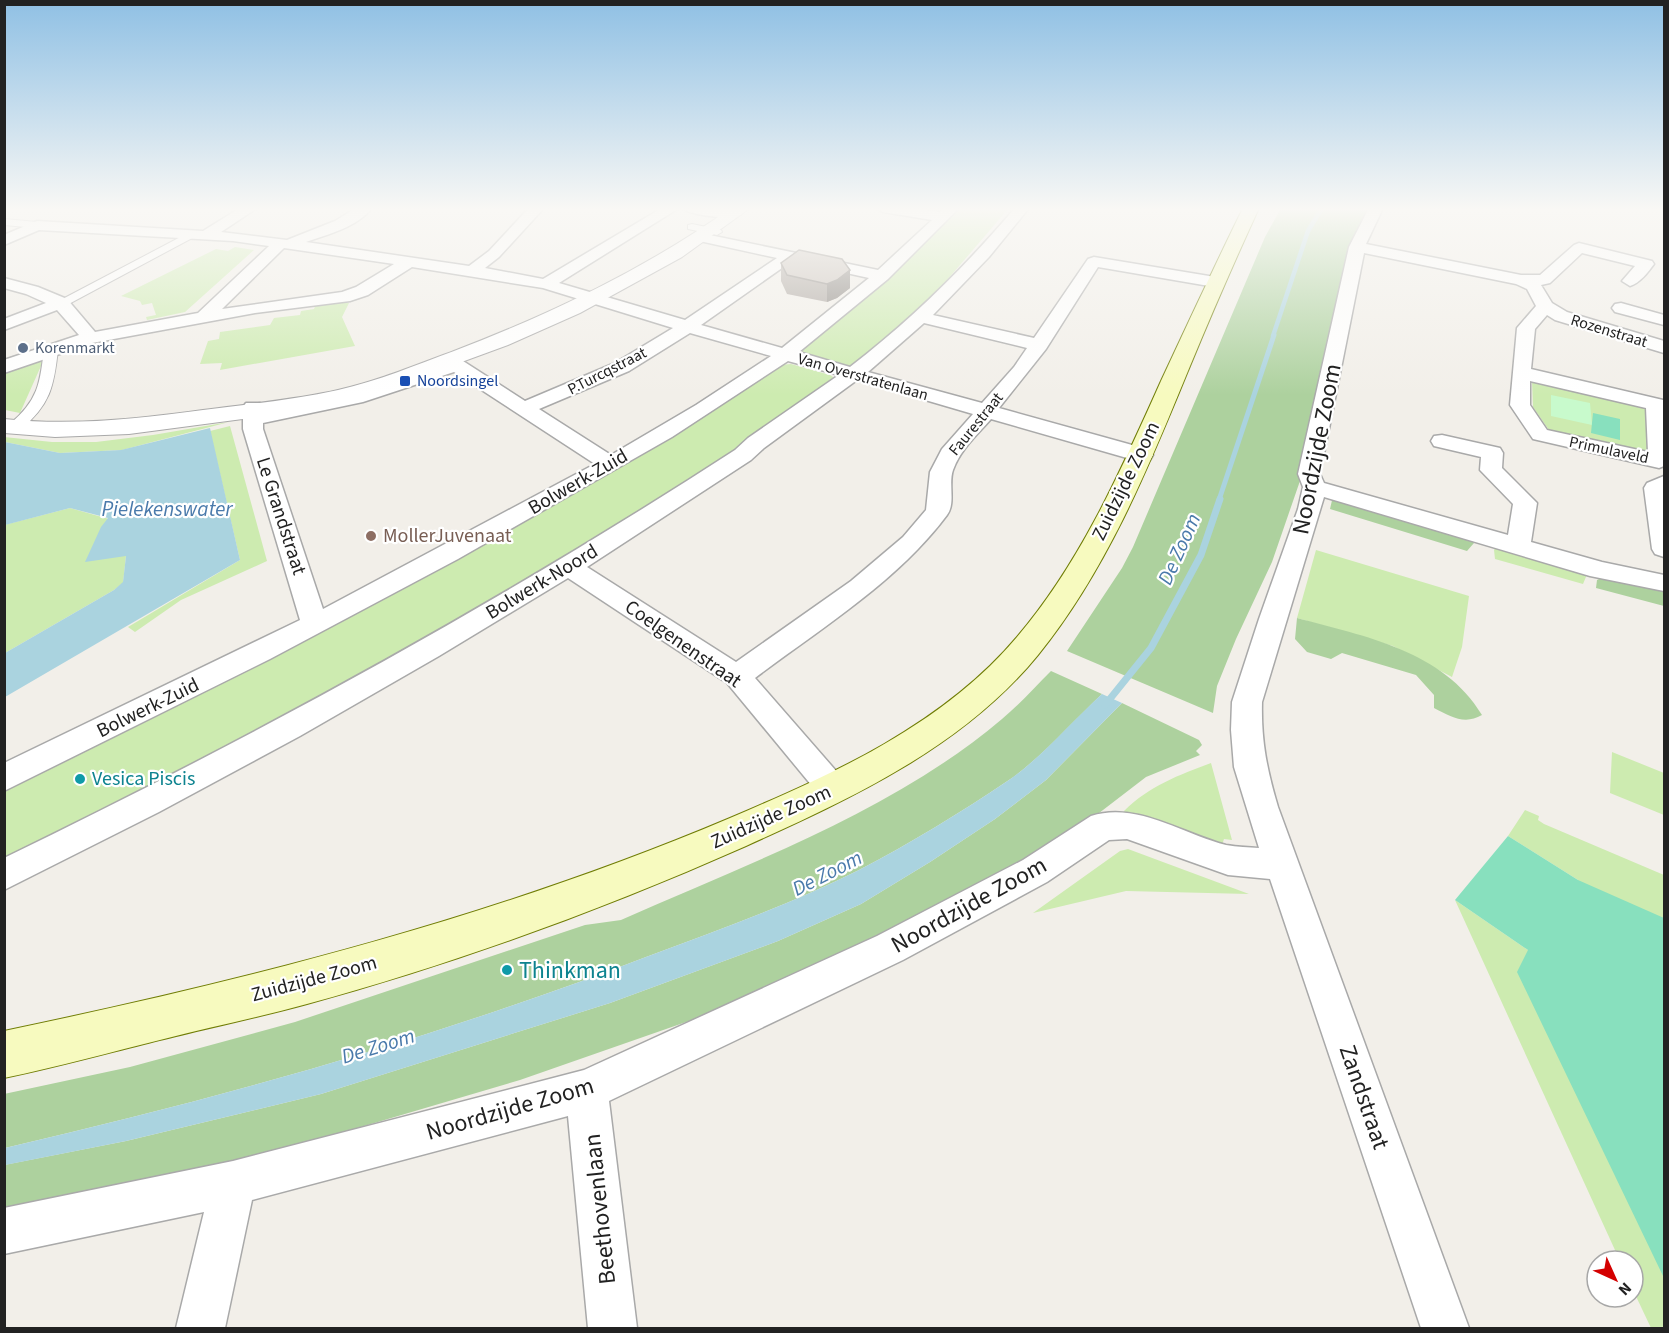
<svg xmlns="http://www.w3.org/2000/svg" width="1669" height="1333" font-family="'Source Sans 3',sans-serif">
<rect width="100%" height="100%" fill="#f2efe9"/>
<path fill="#cdebb0" d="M 959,208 L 1009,208 L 935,294 L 877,346 L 851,366 L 794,352 L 915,251 Z
M 235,247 L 254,250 L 185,312 L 147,320 L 146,317 L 156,315 L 152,303 L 142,305 L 140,301 L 121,296 L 216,249 L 228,251 Z
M 328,301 L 349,303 L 342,317 L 355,346 L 220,370 L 222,363 L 200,364 L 208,341 L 219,339 L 220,332 L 270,325 L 274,318 L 300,315 L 301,311 L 314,309 L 316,304 Z
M 45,357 L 20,413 L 5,410 L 4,371 Z
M 791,364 L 830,375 L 833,377 L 832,381 C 577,572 288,715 5,860 L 5,783 L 347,613 L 351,616 L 556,504 L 554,500 L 779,365 Z
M 1532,381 L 1648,406 L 1653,458 L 1551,433 L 1533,407 Z
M 229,422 L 122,450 L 60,453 L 5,442 L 4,437 L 52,442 L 96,442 L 153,435 Z
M 230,426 L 267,561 L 181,600 L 135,632 L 128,627 L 240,560 L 210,431 Z
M 70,508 L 109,519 L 126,556 L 123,583 L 114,590 L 5,653 L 4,525 Z
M 1497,546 L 1588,572 L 1583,584 L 1495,559 L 1494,550 Z
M 1316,550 L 1469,596 L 1462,647 L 1452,677 L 1393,646 L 1297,618 Z
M 1612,752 L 1664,773 L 1664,815 L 1610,793 Z
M 1211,763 L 1232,840 L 1224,839 L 1222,845 L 1125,814 L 1124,811 C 1149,786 1179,775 1211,763 Z
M 1525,810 L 1539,816 L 1538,820 L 1544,824 L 1664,875 L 1664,1328 L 1651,1328 L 1633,1290 L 1633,1261 L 1620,1261 L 1455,900 L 1528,950 L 1578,880 L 1508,836 Z
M 1128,849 L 1249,894 L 1126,891 L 1033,913 L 1120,851 Z"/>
<path fill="#add19e" d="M 1281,208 L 1370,208 L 1351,244 L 1301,478 L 1272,562 L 1236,639 L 1217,686 L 1213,713 L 1067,651 L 1122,568 L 1133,547 L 1265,237 Z
M 1333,496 L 1470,538 L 1474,543 L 1467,551 L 1330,509 Z
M 1605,576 L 1664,592 L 1664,606 L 1596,588 L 1597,580 Z
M 1297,618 C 1364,636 1444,651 1482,715 C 1465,725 1451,717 1434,708 L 1434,695 L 1416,675 L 1342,653 L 1331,659 L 1307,652 L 1295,639 Z
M 1051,671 L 1102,694 C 1073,721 1042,757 1009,780 C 960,813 911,843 859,870 C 791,904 718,930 646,957 C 438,1037 222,1098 5,1148 L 4,1094 L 130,1067 L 295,1022 L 585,925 L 621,920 C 751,862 892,812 1002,719 C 1020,704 1035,687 1051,671 Z
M 1122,703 L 1199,740 L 1202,745 L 1196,751 L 1200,755 L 1146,777 L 1090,820 L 1029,861 L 792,980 L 689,1021 L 520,1080 L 212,1171 L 5,1220 L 4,1165 L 126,1141 L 321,1094 L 610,1003 L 778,941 L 861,904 L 930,862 L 995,819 L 1046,780 Z"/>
<path fill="#c8facc" d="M 1551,395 L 1590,403 L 1592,425 L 1551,416 Z"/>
<path fill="#88e0be" d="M 1593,413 L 1620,419 L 1620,440 L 1591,433 Z
M 1508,836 L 1578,880 L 1664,918 L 1664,1278 L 1517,972 L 1528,950 L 1455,900 Z"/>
<path fill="#aad3df" d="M 210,428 L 240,560 L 5,697 L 5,653 L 114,590 L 123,582 L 126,556 L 85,562 L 101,527 L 108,518 L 70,508 L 5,525 L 5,442 L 60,453 L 121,450 Z
M 1102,694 L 1122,703 L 1046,780 L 995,819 L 930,862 L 861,904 L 778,941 L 610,1003 L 321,1094 L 126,1141 L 5,1165 L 5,1148 C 222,1098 438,1037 646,957 C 718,930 791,904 859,870 C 911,843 960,813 1009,780 C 1042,757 1072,721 1102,694 Z"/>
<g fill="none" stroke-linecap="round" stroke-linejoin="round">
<path stroke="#aad3df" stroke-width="4.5" d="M 1273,336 L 1308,231 L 1322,208"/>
<path stroke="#aad3df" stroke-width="5" d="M 1219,500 L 1274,335"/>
<path stroke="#aad3df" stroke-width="7" d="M 1105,705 L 1151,648 L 1201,555 L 1220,499"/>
<defs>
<path id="pedestrian" d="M 4,219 L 37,222 L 42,225 L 37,228 L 4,225 Z
M 692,224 L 721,230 L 722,232 L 717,235 L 688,229 L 688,225 Z
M 190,232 L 195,235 L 194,237 L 65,306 L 57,306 L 55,303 Z
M 51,345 L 58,349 C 54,387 50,405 20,430 L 10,430 L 7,427 L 10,424 C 38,400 40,384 44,349 Z"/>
<path id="minor" d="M 240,208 L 257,208 L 221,232 L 287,240 L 335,221 L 356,208 L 372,208 C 357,227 329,234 306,242 L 469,266 L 489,251 L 529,208 L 544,208 L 499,257 L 485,268 L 543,279 L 662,208 L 679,208 L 559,283 L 685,320 L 777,258 L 695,240 L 693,237 L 695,234 L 700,233 L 878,270 L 932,220 L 883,212 L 876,208 L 911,208 L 940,212 L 944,208 L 959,208 L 888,279 L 799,352 L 850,367 C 911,320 965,267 1015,208 L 1029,208 L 989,257 L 933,315 L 1034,338 L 1088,259 L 1094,257 L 1215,277 L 1223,282 L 1215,287 L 1098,267 L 1046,349 L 999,408 L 1150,450 L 1153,455 L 1150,460 L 1142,462 L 1134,460 L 991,419 C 977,435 960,450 953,470 C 948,484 956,503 947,515 C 897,582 821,628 755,678 L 844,780 L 849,789 L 844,798 L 833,802 L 822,798 L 727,683 L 568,578 L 439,656 L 300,736 L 159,812 L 4,890 L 4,858 C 256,736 501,602 735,450 L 748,438 L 839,375 L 788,361 L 672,437 L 458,559 L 270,659 L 4,791 L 4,763 L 300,620 L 243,429 L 243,407 L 246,403 L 260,403 L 263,410 L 349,393 L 456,359 L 463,361 L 525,401 L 615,363 L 673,328 L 543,288 L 412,267 L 368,295 L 350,301 L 255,313 L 92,343 L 4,373 L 4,360 L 79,335 L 57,310 L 4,330 L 4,319 L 46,303 L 26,294 L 4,288 L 4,278 L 38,287 L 67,299 L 95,332 L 198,313 L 269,246 L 233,241 L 39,230 L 4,245 L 4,235 L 37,221 L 203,231 ZM 284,248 L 394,264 L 356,287 L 342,292 L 222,309 ZM 792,261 L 869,278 L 782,348 L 701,325 ZM 924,323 L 1027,348 L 1014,367 L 982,403 L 868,372 ZM 690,333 L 771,356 L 696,405 L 611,455 L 539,409 L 629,371 ZM 454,372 L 595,464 L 323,609 L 263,429 L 263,423 L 363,402 ZM 857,380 L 973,414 L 942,449 L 930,472 L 926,510 L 903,537 L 851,581 L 736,662 L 587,567 L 751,460 L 764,448 Z
M 682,208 L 720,208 L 739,211 L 741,214 C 734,221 689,215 682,208 Z
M 1369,208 L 1383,208 L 1366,244 L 1521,275 L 1540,275 L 1574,245 L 1579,243 L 1652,261 L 1654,264 C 1648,272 1640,283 1630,286 L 1622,281 L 1635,266 L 1582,253 L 1550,283 L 1541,285 L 1552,303 L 1567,312 L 1664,341 L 1664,353 L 1555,320 L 1547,315 L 1535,329 L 1531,369 L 1663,400 L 1664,466 L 1659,468 L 1533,439 L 1510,405 L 1517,328 L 1536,306 L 1527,289 L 1516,284 L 1364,253 L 1320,474 L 1324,483 L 1508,535 L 1513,504 L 1480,470 L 1481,457 L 1434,446 L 1431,441 L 1434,436 L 1442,435 L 1500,448 L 1503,453 L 1502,468 L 1537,503 L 1531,542 L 1602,562 L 1664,575 L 1664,591 L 1590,576 L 1324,497 L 1262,702 C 1261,741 1267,770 1278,807 L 1469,1328 L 1421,1328 L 1270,879 L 1228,875 L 1127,839 L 1109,840 L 1047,882 L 903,960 L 609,1101 L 637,1328 L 588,1328 L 568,1116 L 252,1200 L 225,1328 L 176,1328 L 204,1212 L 4,1254 L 4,1208 L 233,1161 L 584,1070 L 877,936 L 1023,860 L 1091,816 C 1136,801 1183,834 1226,845 C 1237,847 1249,847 1259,848 L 1234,767 L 1231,730 L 1232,702 L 1259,619 L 1298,509 L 1303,487 L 1298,474 L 1349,247 ZM 1530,381 L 1646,408 L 1648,452 L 1547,430 L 1530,405 Z
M 1621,303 L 1664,315 L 1664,325 L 1615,312 L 1612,308 L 1615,304 Z
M 1664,476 L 1664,557 L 1655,554 L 1652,549 L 1644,488 L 1647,483 Z"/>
<path id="tertiary" d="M 731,208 L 750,208 L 682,257 L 580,313 L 508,345 L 377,393 L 304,411 L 129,434 L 55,437 L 4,433 L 4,419 C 72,426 137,419 203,410 C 248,404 294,400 338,390 C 378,381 416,365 454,351 C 553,313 645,269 731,208 Z"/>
<path id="secondary" d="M 1243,208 L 1259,208 C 1235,260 1212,313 1190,366 C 1149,466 1107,570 1038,655 C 963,747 852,798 746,846 C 604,909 457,963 307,1004 C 260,1017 211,1027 164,1039 C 111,1052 58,1067 4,1078 L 4,1031 C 252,979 496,917 730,818 C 833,774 943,725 1017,637 C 1081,562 1121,470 1161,381 C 1188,323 1215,265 1243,208 Z"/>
</defs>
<use href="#pedestrian" stroke="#a9a9a9" stroke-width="2"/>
<use href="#minor" stroke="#a9a9a9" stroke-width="3"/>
<use href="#tertiary" stroke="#a9a9a9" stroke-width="2"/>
<use href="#secondary" stroke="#707d05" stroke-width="2"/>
<use href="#pedestrian" fill="#fff" fill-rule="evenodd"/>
<use href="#minor" fill="#fff" fill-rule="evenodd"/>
<use href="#tertiary" fill="#fff" fill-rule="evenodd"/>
<use href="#secondary" fill="#f7fabf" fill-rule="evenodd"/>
</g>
<path fill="#aba49e" d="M 781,263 L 850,270 L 850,288 L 837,298 L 827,302 L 787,294 L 781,281 Z"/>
<path fill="#8b8681" d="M 850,270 L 850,288 L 837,298 L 827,302 L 827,284 Z"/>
<path fill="#c7bfb8" stroke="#8b8681" stroke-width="1.5" d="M 799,250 L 842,259 L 850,270 L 837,280 L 827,284 L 787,275 L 781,263 Z"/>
<linearGradient id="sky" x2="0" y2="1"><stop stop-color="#8fc0e4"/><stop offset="0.53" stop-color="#f9f8f5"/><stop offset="1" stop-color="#f9f8f5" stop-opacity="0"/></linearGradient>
<rect width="1669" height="395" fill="url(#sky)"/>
<circle fill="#5c6f8a" stroke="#fff" stroke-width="2" cx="23" cy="348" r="6"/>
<rect fill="#1a4fb4" stroke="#fff" stroke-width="2" x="399" y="375" width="12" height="12" rx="3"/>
<circle fill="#8d6e63" stroke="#fff" stroke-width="2" cx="371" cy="536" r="6"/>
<g fill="#0f9aa8" stroke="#fff" stroke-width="2">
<circle cx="80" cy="779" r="6"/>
<circle cx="507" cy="970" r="6"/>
</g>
<g text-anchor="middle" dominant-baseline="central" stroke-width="4.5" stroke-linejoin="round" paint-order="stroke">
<g font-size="16" fill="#222" stroke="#fff">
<text transform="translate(1609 331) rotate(17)">Rozenstraat</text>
<text transform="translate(607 371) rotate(-27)">P.Turcqstraat</text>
<text transform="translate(863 377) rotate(16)">Van Overstratenlaan</text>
<text transform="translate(976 424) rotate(-51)">Faurestraat</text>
<text transform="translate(1609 450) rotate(12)">Primulaveld</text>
</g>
<g font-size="16" fill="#4e5e75" stroke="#fff" text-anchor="start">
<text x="35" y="348">Korenmarkt</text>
</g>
<g font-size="16" fill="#164399" stroke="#fff" text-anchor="start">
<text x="417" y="381">Noordsingel</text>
</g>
<g font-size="20" fill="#222" stroke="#fff">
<text transform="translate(1126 481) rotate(-64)">Zuidzijde Zoom</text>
<text transform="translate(578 482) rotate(-30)">Bolwerk-Zuid</text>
<text transform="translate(281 516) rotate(72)">Le Grandstraat</text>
<text transform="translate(542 582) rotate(-31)">Bolwerk-Noord</text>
<text transform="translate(683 644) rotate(35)">Coelgenenstraat</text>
<text transform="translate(148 708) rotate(-26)">Bolwerk-Zuid</text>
<text transform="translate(771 817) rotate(-24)">Zuidzijde Zoom</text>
<text transform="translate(314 979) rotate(-15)">Zuidzijde Zoom</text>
</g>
<g font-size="20" fill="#785e54" stroke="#fff" text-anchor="start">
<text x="383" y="536">MollerJuvenaat</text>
</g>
<g font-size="20" fill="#0d838f" stroke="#fff" text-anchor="start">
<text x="92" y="779">Vesica Piscis</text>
</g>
<g font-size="21" font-style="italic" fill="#4a7aab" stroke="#fff">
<text x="167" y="509">Pielekenswater</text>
<text transform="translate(1179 549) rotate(-66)">De Zoom</text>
<text transform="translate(827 873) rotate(-27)">De Zoom</text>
<text transform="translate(378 1046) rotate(-17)">De Zoom</text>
</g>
<g font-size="24" fill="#222" stroke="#fff">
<text transform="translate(1317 449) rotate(-79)">Noordzijde Zoom</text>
<text transform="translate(969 905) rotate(-29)">Noordzijde Zoom</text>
<text transform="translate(1364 1097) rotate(71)">Zandstraat</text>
<text transform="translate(510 1109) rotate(-16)">Noordzijde Zoom</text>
<text transform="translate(600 1209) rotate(-96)">Beethovenlaan</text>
</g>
<g font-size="24" fill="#0d838f" stroke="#fff" text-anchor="start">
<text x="519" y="970">Thinkman</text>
</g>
</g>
<rect width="1669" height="1333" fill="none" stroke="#222222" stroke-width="12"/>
<g transform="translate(1615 1279) rotate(135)"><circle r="28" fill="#ffffff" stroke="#a7a7a7" stroke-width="1.5"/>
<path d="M0-4.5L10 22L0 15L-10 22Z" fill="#d40000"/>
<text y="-9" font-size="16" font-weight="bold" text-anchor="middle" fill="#222222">N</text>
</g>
</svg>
